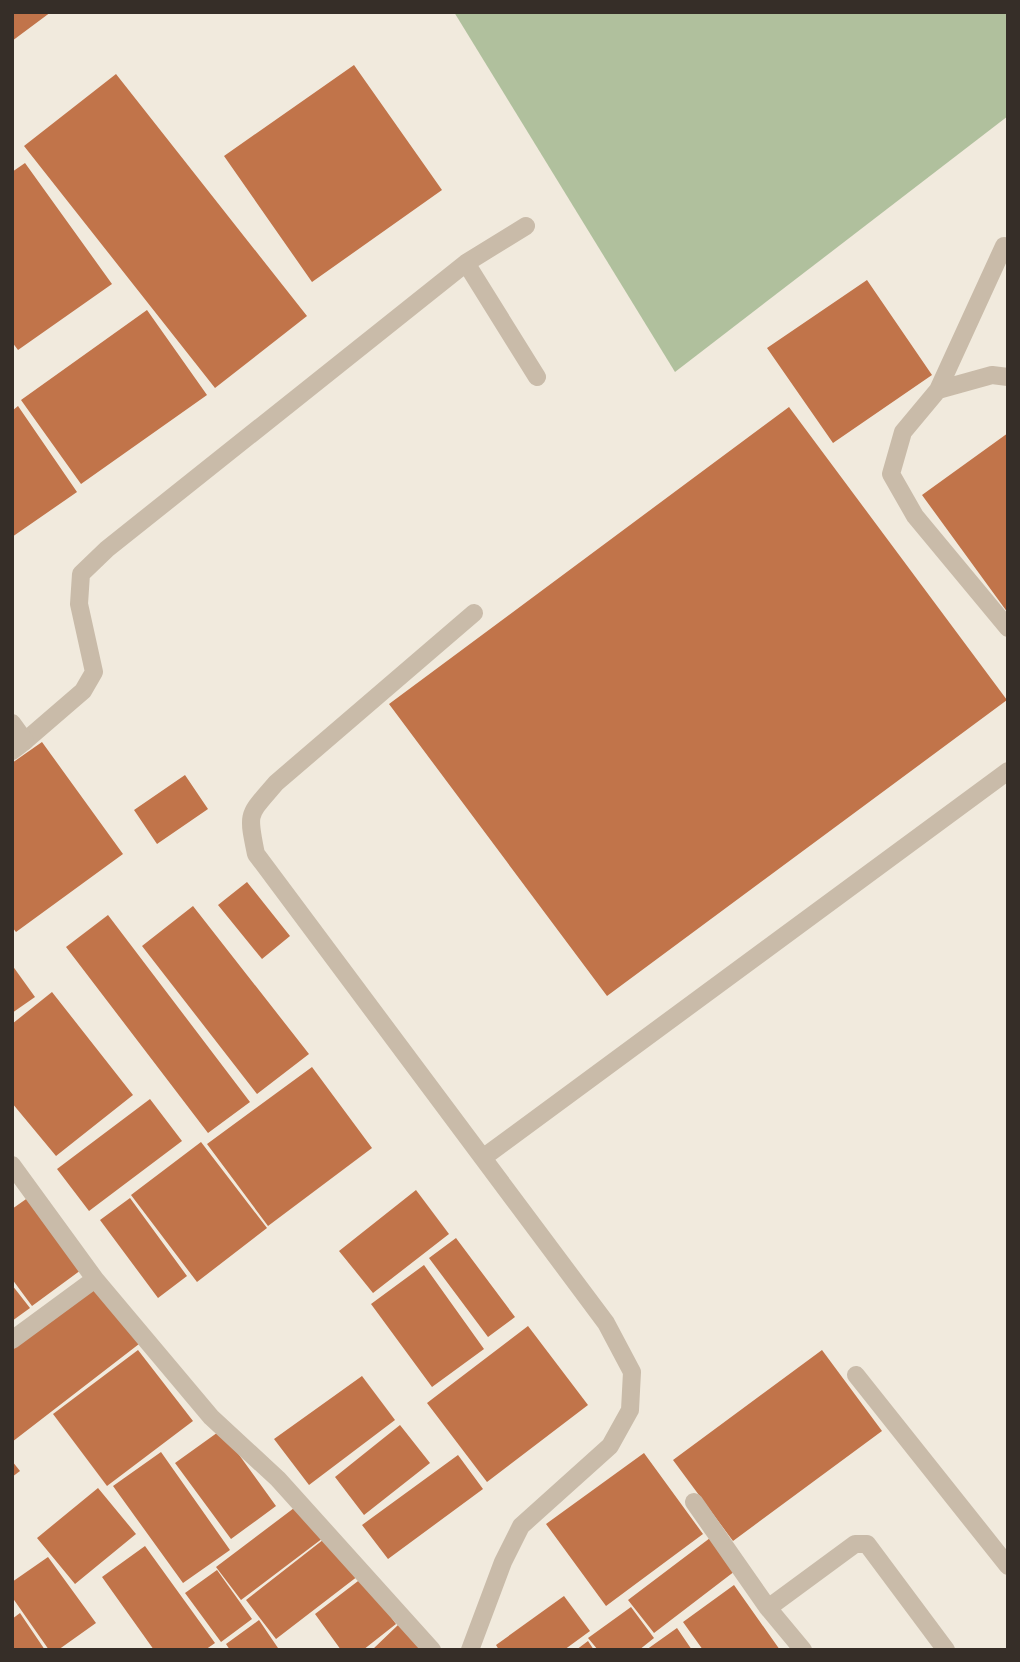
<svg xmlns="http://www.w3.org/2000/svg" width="1020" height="1662" font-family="'PT Sans Narrow',sans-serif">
<rect width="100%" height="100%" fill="#f1eadd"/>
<path fill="#b0c09d" d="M 454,12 L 1008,12 L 1008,116 L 675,372 Z"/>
<path fill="#c1744a" d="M 12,12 L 51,12 L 12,41 Z
M 354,65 L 442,190 L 312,282 L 224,156 Z
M 116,74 L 307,316 L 215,388 L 24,146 Z
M 25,163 L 112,284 L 18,350 L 12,342 L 12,172 Z
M 867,280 L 932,375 L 833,443 L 767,348 Z
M 147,310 L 207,395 L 81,484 L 21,400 Z
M 18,406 L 77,492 L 12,537 L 12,411 Z
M 789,407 L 1007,700 L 607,996 L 389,704 Z
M 1008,433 L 1008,613 L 922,495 Z
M 42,742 L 123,854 L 16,932 L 12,927 L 12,763 Z
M 185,775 L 208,809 L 157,844 L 134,810 Z
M 247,882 L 290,936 L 262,959 L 218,905 Z
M 193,906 L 309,1054 L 257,1094 L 142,946 Z
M 108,915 L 250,1102 L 208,1133 L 66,947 Z
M 12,965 L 35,997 L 12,1013 Z
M 52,992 L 133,1095 L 56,1156 L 12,1103 L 12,1024 Z
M 312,1067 L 372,1148 L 268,1226 L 207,1144 Z
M 150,1099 L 182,1141 L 89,1211 L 57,1169 Z
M 201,1142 L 267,1228 L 197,1282 L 131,1195 Z
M 416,1190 L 449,1234 L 373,1293 L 339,1251 Z
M 29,1197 L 81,1270 L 32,1306 L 12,1279 L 12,1209 Z
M 130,1198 L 187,1276 L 158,1298 L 100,1220 Z
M 456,1238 L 515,1317 L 488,1337 L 429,1258 Z
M 424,1265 L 484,1349 L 432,1387 L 371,1304 Z
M 12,1285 L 30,1308 L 12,1321 Z
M 95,1286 L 139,1344 L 12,1442 L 12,1350 Z
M 528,1326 L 588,1405 L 487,1482 L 427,1403 Z
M 138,1350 L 193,1421 L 107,1486 L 53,1414 Z
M 822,1350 L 882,1431 L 733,1541 L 673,1460 Z
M 362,1376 L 395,1420 L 309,1485 L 274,1439 Z
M 400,1425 L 430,1463 L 364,1515 L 335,1477 Z
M 221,1430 L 276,1506 L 231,1539 L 175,1463 Z
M 161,1452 L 230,1550 L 183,1583 L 113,1486 Z
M 644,1453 L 703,1534 L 606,1606 L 546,1524 Z
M 458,1455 L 483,1489 L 388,1559 L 362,1525 Z
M 12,1461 L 20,1471 L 12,1477 Z
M 98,1488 L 136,1534 L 75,1584 L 37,1538 Z
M 298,1505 L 323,1538 L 241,1600 L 216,1567 Z
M 328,1536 L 358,1576 L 276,1639 L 246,1600 Z
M 710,1538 L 735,1571 L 654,1633 L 628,1600 Z
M 145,1546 L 215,1643 L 205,1650 L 154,1650 L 102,1577 Z
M 48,1557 L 96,1623 L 58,1650 L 49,1650 L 12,1597 L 12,1582 Z
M 217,1570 L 252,1619 L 221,1642 L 185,1593 Z
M 362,1578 L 396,1624 L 363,1650 L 341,1650 L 315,1614 Z
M 734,1585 L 780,1650 L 703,1650 L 683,1622 Z
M 564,1596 L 590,1631 L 564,1650 L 499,1650 L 496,1645 Z
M 631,1607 L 654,1638 L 639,1650 L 598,1650 L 588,1638 Z
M 20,1613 L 45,1650 L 12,1650 L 12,1619 Z
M 259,1620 L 278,1648 L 276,1650 L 230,1650 L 226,1644 Z
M 398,1625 L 423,1650 L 372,1650 Z
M 677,1628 L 692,1650 L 646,1650 Z
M 588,1641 L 594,1650 L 576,1650 Z"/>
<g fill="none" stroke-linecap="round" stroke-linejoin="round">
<path stroke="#c9bba9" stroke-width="18" d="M 1004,246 L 938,390 L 903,432 L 891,474 L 915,516 L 1008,628
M 466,263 L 537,377
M 938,390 L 992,375 L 1008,377
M 25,741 L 83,691 L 94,672 L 79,604 L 81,574 L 107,549 L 466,263 L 526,226
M 484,1157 L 1008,771
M 856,1375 L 1008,1566
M 470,1650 L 503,1562 L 521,1526 L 610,1446 L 630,1410 L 632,1372 L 606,1323 L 256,854 C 247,811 248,816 276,783 L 474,613"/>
<path stroke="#c9bba9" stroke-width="18" d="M 12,723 L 25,741 L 12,751
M 12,1165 L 95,1279 L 211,1417 L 278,1479 L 432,1650
M 12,1340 L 95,1279
M 694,1502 L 768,1608 L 803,1650
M 768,1608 L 855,1544 L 867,1544 L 946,1650"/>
</g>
<rect width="1020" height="1662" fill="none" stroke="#362e28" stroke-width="28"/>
</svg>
